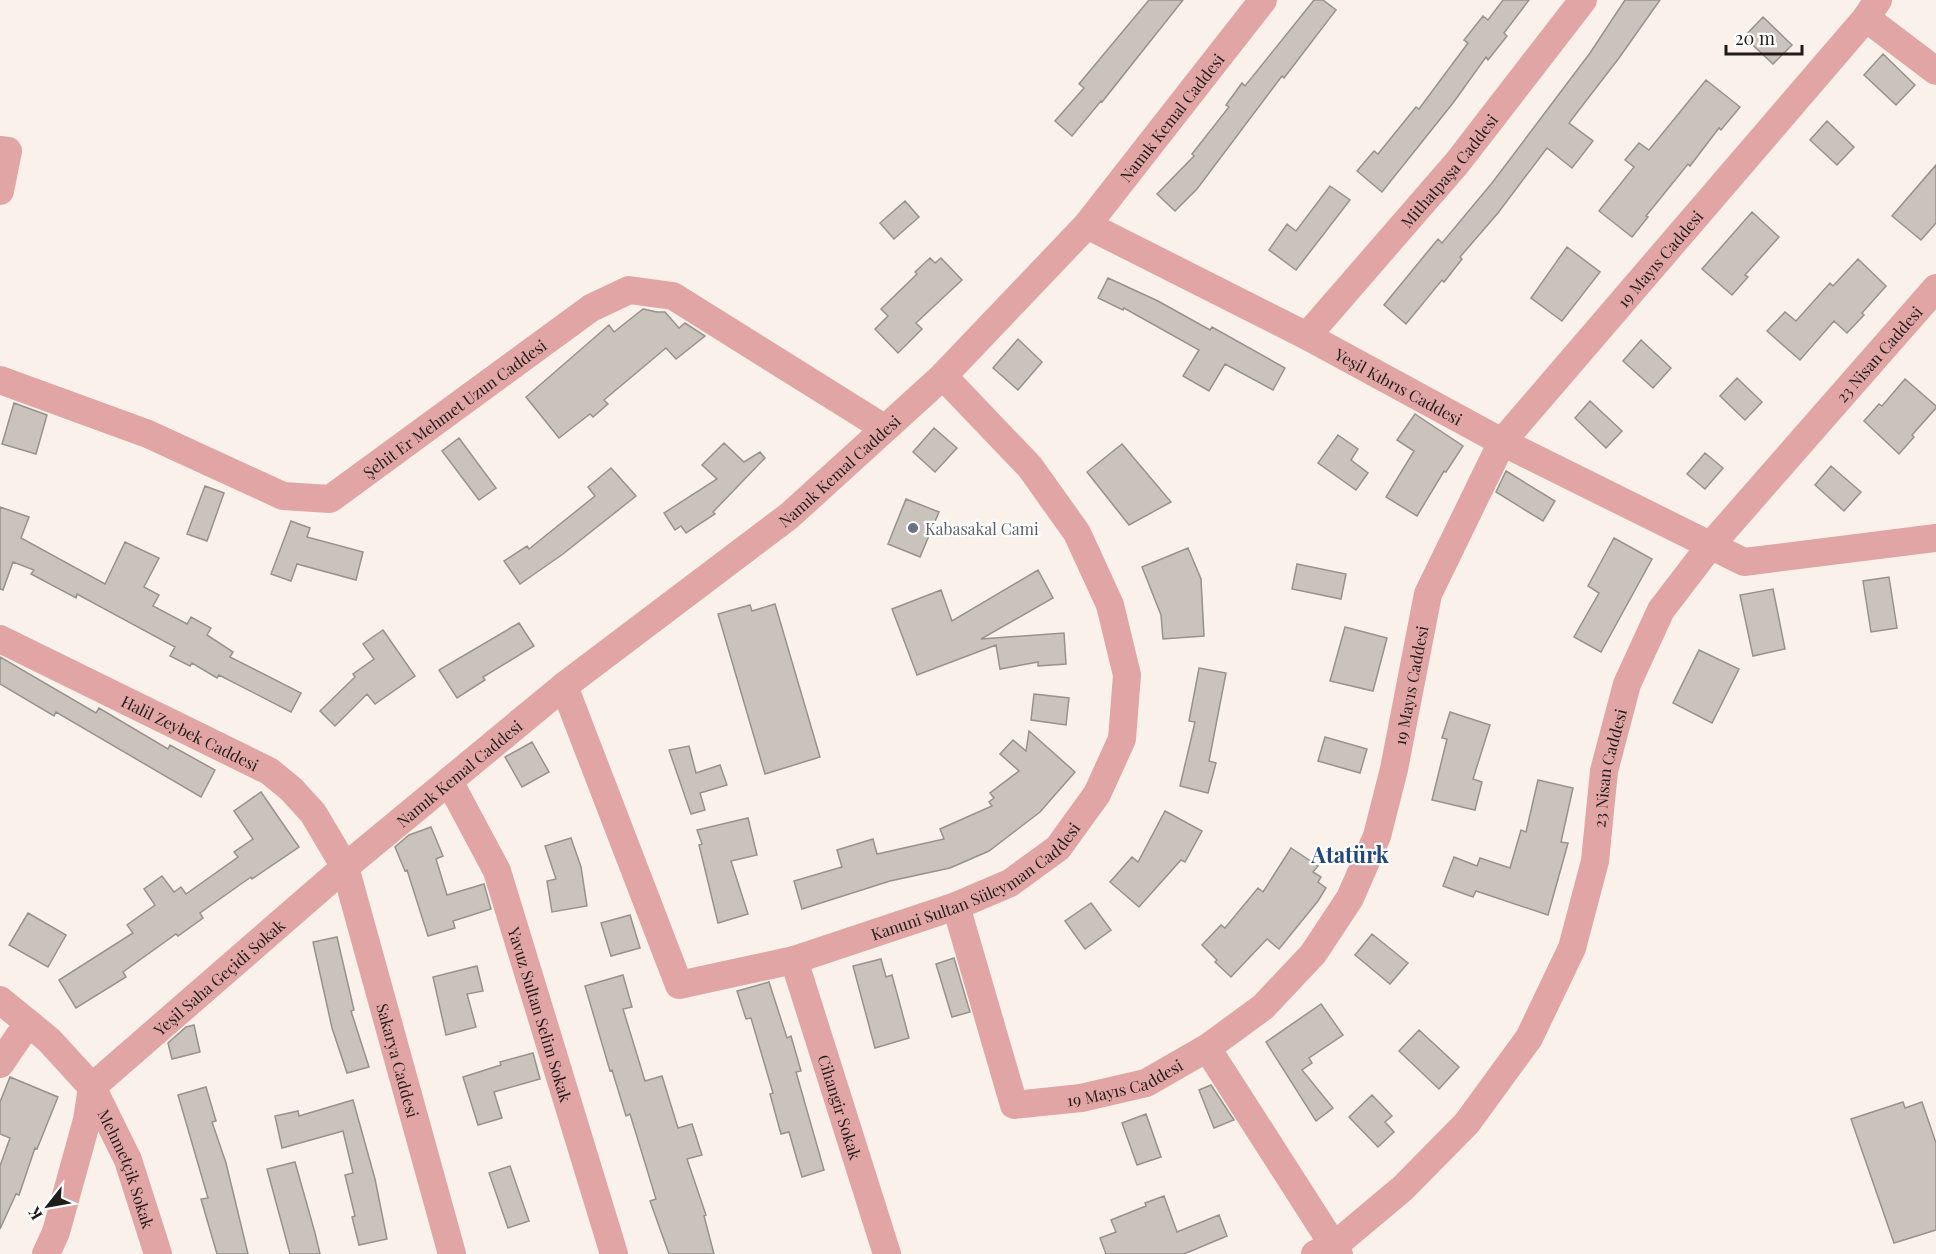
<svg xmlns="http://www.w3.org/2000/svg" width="1936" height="1254" font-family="'Playfair Display',serif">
<rect width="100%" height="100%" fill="#faf1eb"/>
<path fill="#c9c3bc" stroke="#97928b" stroke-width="1.5" d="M 1149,0 L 1183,0 L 1102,102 L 1101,101 L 1072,136 L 1055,121 L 1084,88 L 1079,84 Z
M 1314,0 L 1323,0 L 1336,10 L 1284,78 L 1282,76 L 1197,189 L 1175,211 L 1157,194 L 1194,156 L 1192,154 L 1229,107 L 1226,105 L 1242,83 L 1245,86 Z
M 1503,0 L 1529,0 L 1504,33 L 1507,36 L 1488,60 L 1486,57 L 1453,103 L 1382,192 L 1357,171 L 1374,151 L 1378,154 L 1416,107 L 1419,109 L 1468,43 L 1464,40 L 1483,16 L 1488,20 Z
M 1625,0 L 1660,0 L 1619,58 L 1569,123 L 1593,141 L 1572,168 L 1547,148 L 1498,213 L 1460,257 L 1462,259 L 1444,282 L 1442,280 L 1406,324 L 1384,305 L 1438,239 L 1442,243 L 1492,183 L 1590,53 Z
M 1763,17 L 1792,45 L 1773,64 L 1744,37 Z
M 1883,54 L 1915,85 L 1896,105 L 1864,75 Z
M 1706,80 L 1740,107 L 1721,130 L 1719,128 L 1690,166 L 1688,164 L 1646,216 L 1648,217 L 1632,237 L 1599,211 L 1634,167 L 1625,160 L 1639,143 L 1649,150 Z
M 1827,121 L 1854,147 L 1837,165 L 1810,140 Z
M 1936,165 L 1936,223 L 1921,240 L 1892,216 Z
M 1330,186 L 1350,200 L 1296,270 L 1269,250 L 1287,224 L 1296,231 Z
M 905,201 L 919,217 L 894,239 L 880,223 Z
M 1752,212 L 1779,237 L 1745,275 L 1748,277 L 1732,295 L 1702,269 Z
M 1567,247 L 1600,272 L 1562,321 L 1531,298 Z
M 930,258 L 935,263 L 941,258 L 962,280 L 916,323 L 922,329 L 898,353 L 875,329 L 888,316 L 881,309 L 917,274 L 915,272 Z
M 1858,259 L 1886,286 L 1862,313 L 1864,315 L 1847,333 L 1834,321 L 1800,360 L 1767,331 L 1785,312 L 1796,321 L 1830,283 L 1833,286 Z
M 1108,278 L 1158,301 L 1210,330 L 1212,327 L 1285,368 L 1273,390 L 1225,364 L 1209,391 L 1183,376 L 1199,350 L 1124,308 L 1123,310 L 1098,298 Z
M 643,309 L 657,312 L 665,312 L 679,328 L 685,323 L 705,336 L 676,359 L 666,348 L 604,400 L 608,404 L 593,417 L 590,414 L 559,438 L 526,397 L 609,325 L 614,332 Z
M 1018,339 L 1042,362 L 1018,390 L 993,368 Z
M 1641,340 L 1671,368 L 1653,388 L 1623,361 Z
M 1737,378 L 1762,402 L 1745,420 L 1720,396 Z
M 1905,379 L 1936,406 L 1936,408 L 1912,435 L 1914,437 L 1899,454 L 1864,421 L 1879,404 L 1882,406 Z
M 1590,401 L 1622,431 L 1606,448 L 1575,418 Z
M 14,403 L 47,415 L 36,454 L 2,444 Z
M 1415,414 L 1463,446 L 1446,472 L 1444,471 L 1417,516 L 1386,497 L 1414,451 L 1397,440 Z
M 934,428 L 957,448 L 935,472 L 913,452 Z
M 1338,435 L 1358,449 L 1351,460 L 1368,473 L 1356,490 L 1318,463 Z
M 459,438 L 496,488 L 479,500 L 442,451 Z
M 724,443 L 744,462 L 760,452 L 765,458 L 713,512 L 715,514 L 686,533 L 681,526 L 675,530 L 664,513 L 717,479 L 702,465 Z
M 1122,444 L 1171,502 L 1129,525 L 1087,472 Z
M 1705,453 L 1723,468 L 1705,489 L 1687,474 Z
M 1831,466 L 1861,492 L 1844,511 L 1815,485 Z
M 611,468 L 636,496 L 563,554 L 520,584 L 504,561 L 527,546 L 529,549 L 595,496 L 588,487 Z
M 1506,471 L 1555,501 L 1543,521 L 1496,492 Z
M 205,486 L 224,493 L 207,541 L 187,534 Z
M 906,499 L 939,512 L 920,557 L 888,544 Z
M 0,507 L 29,517 L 21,538 L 105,584 L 125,542 L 159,558 L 144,587 L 159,595 L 153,606 L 187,624 L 191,617 L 211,628 L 207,635 L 233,652 L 230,657 L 301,693 L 291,712 L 219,675 L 217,678 L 192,663 L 190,666 L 170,656 L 175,647 L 77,594 L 76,598 L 31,574 L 34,570 L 13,562 L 3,590 L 0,589 Z
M 291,521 L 310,528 L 307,537 L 363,552 L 356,580 L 297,564 L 291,581 L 271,574 Z
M 1614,538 L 1652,559 L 1601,652 L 1574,637 L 1599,593 L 1588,586 Z
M 1188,548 L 1201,579 L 1204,636 L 1163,639 L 1161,615 L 1142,567 Z
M 1297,564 L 1346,574 L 1341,599 L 1292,589 Z
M 1038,570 L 1053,598 L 981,639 L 1064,633 L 1066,664 L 1038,666 L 1038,662 L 1000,669 L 996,645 L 917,675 L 892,609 L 941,590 L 952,621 Z
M 1889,577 L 1897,628 L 1871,632 L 1863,581 Z
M 1773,589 L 1785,649 L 1753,656 L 1740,595 Z
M 775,604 L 820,757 L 765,774 L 718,614 L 750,605 L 752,611 Z
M 519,623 L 534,646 L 483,677 L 485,680 L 457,698 L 439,670 Z
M 1345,627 L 1387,638 L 1373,691 L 1330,681 Z
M 383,630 L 415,676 L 375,704 L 367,694 L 335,726 L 320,711 L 355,677 L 353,674 L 374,659 L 363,644 Z
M 1699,650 L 1739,669 L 1712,723 L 1673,703 Z
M 0,657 L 96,713 L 99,708 L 168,749 L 170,745 L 215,770 L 201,797 L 56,712 L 54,716 L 0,684 Z
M 1199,668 L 1226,673 L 1209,761 L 1216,763 L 1208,793 L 1180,786 L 1195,722 L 1189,721 Z
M 1034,694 L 1069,698 L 1066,725 L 1031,720 Z
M 1450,712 L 1490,725 L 1473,779 L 1482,782 L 1475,810 L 1432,800 L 1447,739 L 1442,738 Z
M 1029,731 L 1075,772 L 1040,812 L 989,851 L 950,868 L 890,881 L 802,909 L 794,881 L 842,867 L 837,850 L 873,839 L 877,854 L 944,839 L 940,829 L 992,806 L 989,802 L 994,798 L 990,793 L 1019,771 L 1000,754 L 1013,740 L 1026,751 Z
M 1325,737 L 1367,749 L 1360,773 L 1318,761 Z
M 532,742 L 549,772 L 522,787 L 505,757 Z
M 689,746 L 696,773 L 720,765 L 727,785 L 700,793 L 705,810 L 691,814 L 669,750 Z
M 1538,780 L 1573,788 L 1561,842 L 1568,843 L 1548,915 L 1476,891 L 1473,897 L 1443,886 L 1454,857 L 1477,866 L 1480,858 L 1510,868 L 1521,830 L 1526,832 Z
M 261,792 L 299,847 L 252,879 L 251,877 L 200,913 L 203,918 L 178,936 L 176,934 L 123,972 L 126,977 L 76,1008 L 59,980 L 133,933 L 127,925 L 155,905 L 144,889 L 162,876 L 174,892 L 181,887 L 186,894 L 238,857 L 234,852 L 253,839 L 234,811 Z
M 1165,811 L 1202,831 L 1185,862 L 1181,860 L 1139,907 L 1110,882 L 1132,857 L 1138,862 Z
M 748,818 L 757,855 L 731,861 L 748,914 L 718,923 L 699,845 L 702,844 L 697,830 Z
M 431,827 L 443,856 L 436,859 L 447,895 L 484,884 L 491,909 L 453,921 L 455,928 L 428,936 L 407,870 L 405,871 L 395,847 L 409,835 Z
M 571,838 L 581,867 L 587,906 L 552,912 L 547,881 L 556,879 L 545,846 Z
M 1291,848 L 1318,866 L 1313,872 L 1321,877 L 1318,882 L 1326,888 L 1318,901 L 1279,949 L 1267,939 L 1231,977 L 1215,962 L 1217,960 L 1202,945 L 1221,925 L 1225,928 L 1258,888 L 1263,892 Z
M 1091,903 L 1111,930 L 1085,949 L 1065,921 Z
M 28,913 L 66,935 L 48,967 L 9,945 Z
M 630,915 L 640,948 L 611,956 L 601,923 Z
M 1372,934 L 1408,963 L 1390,984 L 1355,955 Z
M 337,937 L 354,1010 L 351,1011 L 369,1067 L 347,1073 L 332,1028 L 313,942 Z
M 954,958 L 970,1012 L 952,1017 L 936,964 Z
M 881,959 L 886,977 L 892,975 L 909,1038 L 875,1048 L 853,966 Z
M 477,966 L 483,991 L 467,994 L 476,1027 L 446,1035 L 433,977 Z
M 623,975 L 632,1007 L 623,1009 L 645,1081 L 662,1076 L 678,1128 L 692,1124 L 702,1155 L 687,1159 L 706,1215 L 704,1216 L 714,1254 L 669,1254 L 650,1201 L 656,1199 L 630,1114 L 626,1116 L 612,1070 L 610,1071 L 585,986 Z
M 769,982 L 787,1038 L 791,1036 L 801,1071 L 796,1072 L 824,1170 L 802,1177 L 789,1132 L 781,1134 L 770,1094 L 773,1093 L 751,1018 L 746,1019 L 737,991 Z
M 1321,1004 L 1343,1035 L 1309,1058 L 1312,1063 L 1302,1070 L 1333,1108 L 1316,1121 L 1266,1042 Z
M 194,1025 L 200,1052 L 172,1059 L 168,1043 L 186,1027 Z
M 1419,1030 L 1459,1067 L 1439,1089 L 1399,1051 Z
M 533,1053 L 540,1079 L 494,1092 L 502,1118 L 478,1125 L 463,1077 L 501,1065 L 500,1062 Z
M 10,1077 L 58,1097 L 37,1149 L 35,1148 L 19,1195 L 16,1194 L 0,1229 L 0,1166 L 10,1138 L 0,1134 L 0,1102 Z
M 1211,1085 L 1234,1120 L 1214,1128 L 1199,1090 Z
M 206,1087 L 216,1121 L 212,1122 L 226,1163 L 248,1254 L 217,1254 L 201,1199 L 208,1198 L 178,1095 Z
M 1372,1095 L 1392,1116 L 1385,1122 L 1394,1132 L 1378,1147 L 1349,1117 Z
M 353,1100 L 375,1179 L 387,1239 L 359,1245 L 352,1217 L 355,1216 L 345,1175 L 353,1173 L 343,1131 L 282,1148 L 275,1116 L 298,1111 L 299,1116 Z
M 1903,1102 L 1905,1108 L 1922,1102 L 1936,1143 L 1936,1230 L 1894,1243 L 1851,1119 Z
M 1146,1114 L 1161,1157 L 1137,1165 L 1122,1123 Z
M 295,1162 L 315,1233 L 320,1254 L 290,1254 L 267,1169 Z
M 510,1166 L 529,1221 L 508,1228 L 489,1173 Z
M 1164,1196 L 1177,1232 L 1219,1215 L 1227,1236 L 1184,1254 L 1106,1254 L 1100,1238 L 1116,1232 L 1111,1220 L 1146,1206 L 1145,1203 Z"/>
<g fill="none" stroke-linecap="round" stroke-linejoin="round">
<g stroke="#e1a5a5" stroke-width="28">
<path d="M 1866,18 L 1936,71"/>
<path d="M 0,150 L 8,151 L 0,191"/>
<path id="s1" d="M 1087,225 L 1307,336 L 1502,442 L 1744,562 L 1936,538"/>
<path id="s2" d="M 1307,336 L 1457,163 L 1583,0"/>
<path id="s3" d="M 0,380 L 148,434 L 283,496 L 330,499 L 591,308 L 629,290 L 673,296 L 884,428"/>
<path id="s4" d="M 0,639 L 269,771 L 291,789 L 313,813 L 345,867 L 452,1254"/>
<path id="s5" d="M 564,686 L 679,985 L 794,960 L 956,906 L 1010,883 L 1058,848 L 1097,794 L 1122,739 L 1127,675 L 1110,605 L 1077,533 L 1030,467 L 943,376"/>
<path id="s6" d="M 449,781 L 497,871 L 614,1254"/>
<path id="s7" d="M 956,906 L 1014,1105 L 1081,1098 L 1146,1083 L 1207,1048 L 1263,1007 L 1313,954 L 1350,898 L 1377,836 L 1394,769 L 1428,594 L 1502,442 L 1866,18 L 1878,0"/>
<path id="s8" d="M 794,960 L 887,1254"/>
<path id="s9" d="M 0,1000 L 49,1040 L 92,1087 L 128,1160 L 158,1254"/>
<path d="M 1207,1048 L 1339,1254"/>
<path d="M 0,1064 L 28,1023"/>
<path id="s10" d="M 92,1087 L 345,867 L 564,686 L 789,516 L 943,376 L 1087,225 L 1263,0"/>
<path d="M 46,1254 L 56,1232 L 87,1120 L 92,1087"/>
<path id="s11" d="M 1315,1254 L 1335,1245 L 1403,1188 L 1467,1123 L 1529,1038 L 1572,948 L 1595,861 L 1604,771 L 1627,684 L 1661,610 L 1710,546 L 1936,288"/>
</g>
</g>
<circle fill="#6b7280" stroke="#fff" stroke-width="2" cx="913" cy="528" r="6"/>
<g text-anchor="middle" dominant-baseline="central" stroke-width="4.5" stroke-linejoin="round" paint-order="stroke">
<g font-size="16" fill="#1f1c19" stroke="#fff">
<text stroke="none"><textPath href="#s10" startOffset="1455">Namık Kemal Caddesi</textPath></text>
<text stroke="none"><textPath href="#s2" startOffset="218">Mithatpaşa Caddesi</textPath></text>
<text stroke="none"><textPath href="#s7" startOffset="1347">19 Mayıs Caddesi</textPath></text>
<text stroke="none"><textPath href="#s11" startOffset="1095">23 Nisan Caddesi</textPath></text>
<text stroke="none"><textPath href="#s1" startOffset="351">Yeşil Kıbrıs Caddesi</textPath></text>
<text stroke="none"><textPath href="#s3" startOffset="507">Şehit Er Mehmet Uzun Caddesi</textPath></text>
<text stroke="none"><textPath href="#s10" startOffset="969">Namık Kemal Caddesi</textPath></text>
<text stroke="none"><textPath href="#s7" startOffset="843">19 Mayıs Caddesi</textPath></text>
<text stroke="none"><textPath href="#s4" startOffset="212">Halil Zeybek Caddesi</textPath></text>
<text stroke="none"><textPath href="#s11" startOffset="591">23 Nisan Caddesi</textPath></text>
<text stroke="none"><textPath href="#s10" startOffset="483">Namık Kemal Caddesi</textPath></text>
<text stroke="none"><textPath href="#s5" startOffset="638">Kanuni Sultan Süleyman Caddesi</textPath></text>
<text stroke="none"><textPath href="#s10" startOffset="168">Yeşil Saha Geçidi Sokak</textPath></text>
<text stroke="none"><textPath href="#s6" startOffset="252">Yavuz Sultan Selim Sokak</textPath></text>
<text stroke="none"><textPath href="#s4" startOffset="624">Sakarya Caddesi</textPath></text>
<text stroke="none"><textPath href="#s7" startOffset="321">19 Mayıs Caddesi</textPath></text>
<text stroke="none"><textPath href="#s8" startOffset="154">Cihangir Sokak</textPath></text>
<text stroke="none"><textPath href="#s9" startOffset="216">Mehmetçik Sokak</textPath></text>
</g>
<g font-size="16" fill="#5b616d" stroke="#fff" text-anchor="start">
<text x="925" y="528">Kabasakal Cami</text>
</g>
<g font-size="22" font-weight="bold" fill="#22487d" stroke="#fff">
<text x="1350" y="854">Atatürk</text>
</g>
</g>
<g transform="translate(48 1206) rotate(239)" stroke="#ffffff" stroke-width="4.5" paint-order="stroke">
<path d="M0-4.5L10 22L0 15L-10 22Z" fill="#1f1c19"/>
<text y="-9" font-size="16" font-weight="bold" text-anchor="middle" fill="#1f1c19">K</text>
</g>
<path d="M1726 45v9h76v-9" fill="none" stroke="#1f1c19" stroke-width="3"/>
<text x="1735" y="45" font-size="18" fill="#1f1c19" stroke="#ffffff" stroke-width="4.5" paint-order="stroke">20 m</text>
</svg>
